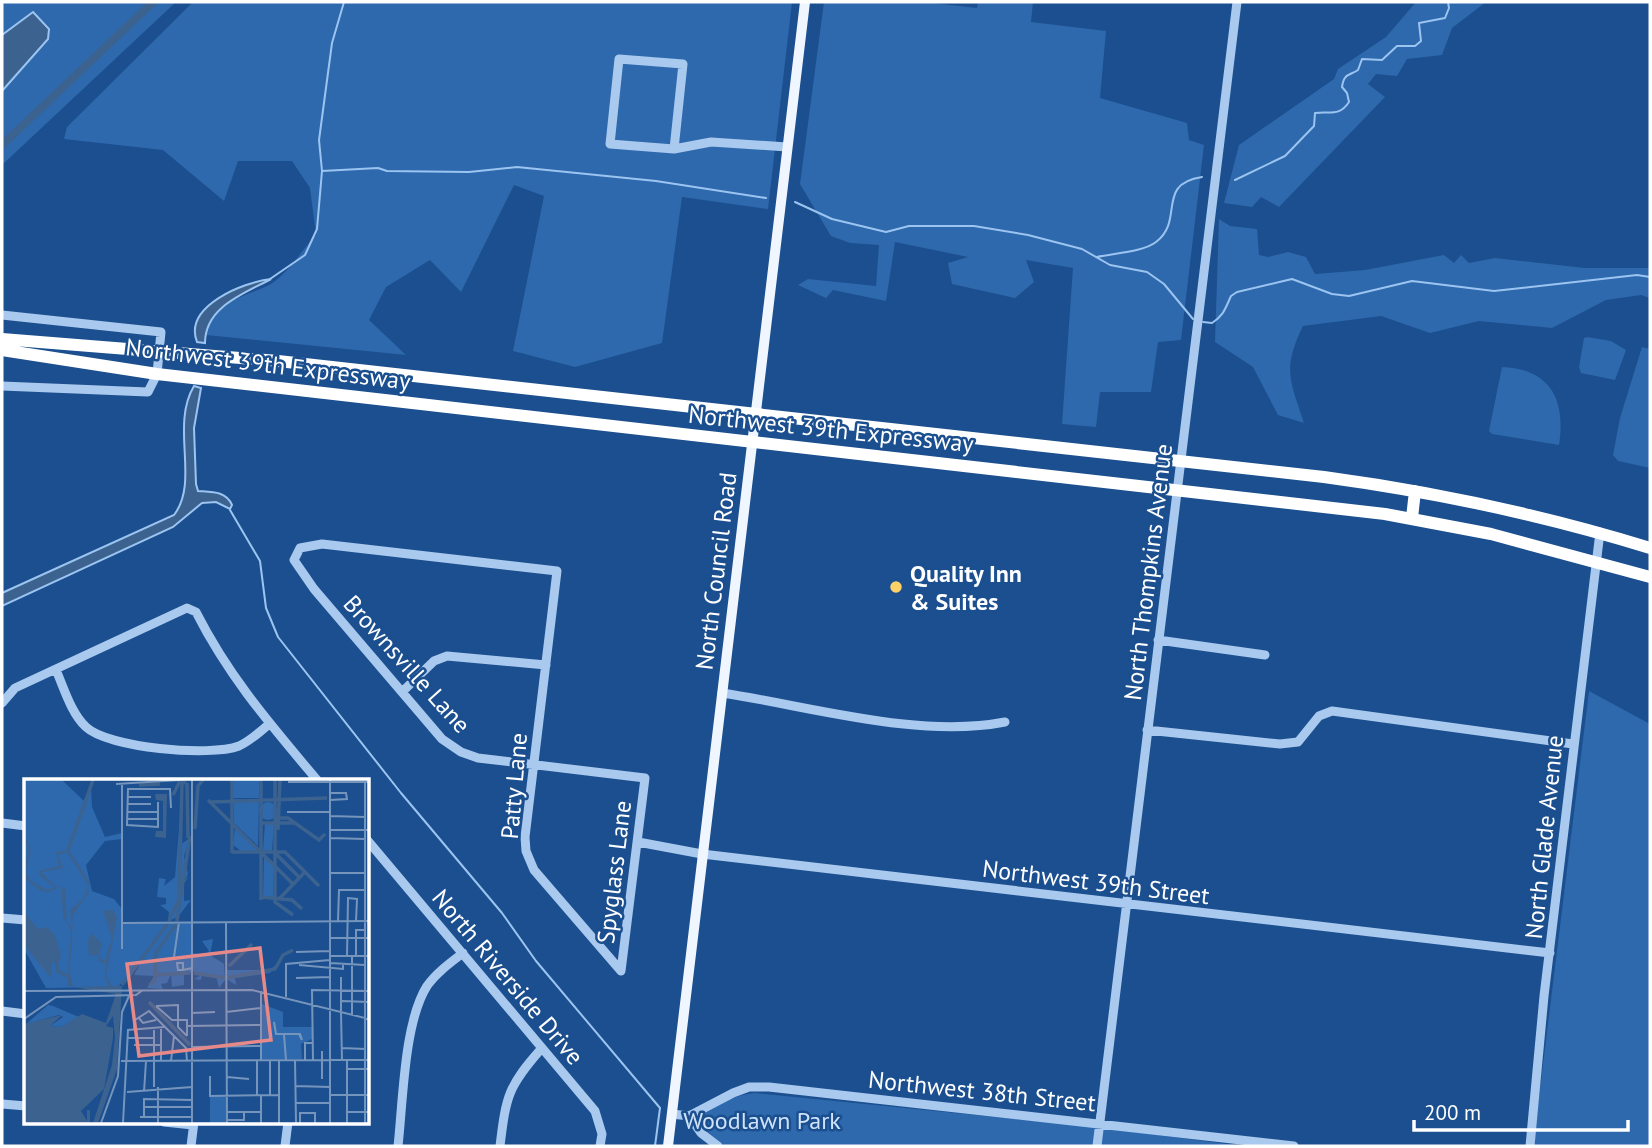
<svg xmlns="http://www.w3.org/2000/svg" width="1652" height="1148" font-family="'PT Sans',sans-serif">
<rect width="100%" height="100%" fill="#1b4f8f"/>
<path fill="#2e69ad" d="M 2,2 L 176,2 L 2,165 Z
M 193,2 L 792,2 L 768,209 L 682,197 L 662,343 L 575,367 L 513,351 L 544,196 L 514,185 L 461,292 L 430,260 L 386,287 L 369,320 L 406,355 L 206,335 C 199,305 254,294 271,284 C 288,273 303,249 316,235 L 310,188 L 292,161 L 238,161 L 224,201 L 163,150 L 64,139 L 67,127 Z
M 824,2 L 924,2 L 977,8 L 978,2 L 1033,2 L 1031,22 L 1106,31 L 1100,98 L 1187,123 L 1189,140 L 1204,145 L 1181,340 L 1158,342 L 1151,392 L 1100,392 L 1096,427 L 1062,424 L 1073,268 L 1026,260 L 1034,282 L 1015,298 L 952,284 L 948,263 L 968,257 L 895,242 L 886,301 L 833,290 L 826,298 L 798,285 L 808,279 L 876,286 L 879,245 L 850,243 L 831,236 L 800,184 Z
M 1416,2 L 1486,2 L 1452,28 L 1442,55 L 1407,59 L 1397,76 L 1376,74 L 1368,84 L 1385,97 L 1279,207 L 1261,197 L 1252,207 L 1224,203 L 1239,145 L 1334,79 L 1338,69 L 1386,37 Z
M 1219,219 L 1230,226 L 1257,229 L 1259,255 L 1268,257 L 1288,252 L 1306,257 L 1315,274 L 1365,270 L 1444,255 L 1454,263 L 1461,255 L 1469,263 L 1495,258 L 1585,268 L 1650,268 L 1650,298 L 1641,295 L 1606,300 L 1552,328 L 1479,321 L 1430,333 L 1381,316 L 1303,326 C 1282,369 1290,380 1304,423 L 1278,415 L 1253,367 L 1215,342 Z
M 1587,337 L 1611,341 L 1626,350 L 1615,380 L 1581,373 L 1579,367 L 1584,338 Z
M 1642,347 L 1650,349 L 1650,468 L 1618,461 L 1613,455 L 1620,418 Z
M 1502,367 C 1551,369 1566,400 1559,445 L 1492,434 L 1489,431 Z
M 1589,691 L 1650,724 L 1650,1146 L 1533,1146 Z
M 755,1093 L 1096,1127 L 1242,1146 L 725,1146 L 699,1125 L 700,1116 C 716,1104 735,1095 755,1093 Z"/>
<path fill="#3c6290" stroke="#9cc4f0" stroke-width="2" d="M 33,12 L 49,29 L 48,39 L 2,91 L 2,35 Z
M 271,279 C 243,294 205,307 205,343 L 197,342 C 183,306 244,282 271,279 Z
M 194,386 L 201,388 L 194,428 L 196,484 L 198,491 C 212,492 226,491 232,505 L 230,509 L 216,502 L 202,503 L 173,527 L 2,606 L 2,593 L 174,515 C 200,481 170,426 194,386 Z"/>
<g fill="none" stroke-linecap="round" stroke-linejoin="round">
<path stroke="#9cc4f0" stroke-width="2" d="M 322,171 L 378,168 L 387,171 L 469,172 L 517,167 L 656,181 L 766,198
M 1235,180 L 1285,156 L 1314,126 L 1315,113 C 1330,111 1339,117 1349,102 L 1347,93 L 1342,87 C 1344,73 1349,76 1358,70 L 1362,59 L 1382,60 L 1397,46 L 1415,46 L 1421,41 L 1419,23 L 1445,18 L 1449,8 L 1448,2
M 795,202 L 832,219 L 886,232 L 909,226 L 974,226 L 1028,235 L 1082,249 L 1110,265 L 1147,272 L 1164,284 L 1193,319
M 1097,257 C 1114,253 1143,252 1156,242 C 1185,220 1155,184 1202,177
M 270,279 L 305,255 L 317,229 L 322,171 L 319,140 L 332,43 L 344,2
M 1203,322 L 1212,323 C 1224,315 1225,309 1231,296 L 1237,292 L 1292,279 L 1332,294 L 1349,296 L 1412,281 L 1494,291 L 1637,275 L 1650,277
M 230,510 L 260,561 L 266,608 L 278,637 L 401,793 L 502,913 L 536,961 L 660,1108 L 655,1146"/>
<path stroke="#3c6290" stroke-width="8" d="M 2,145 L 153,2"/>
<path stroke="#a9c9ee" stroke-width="9" d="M 674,149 L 683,64 L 619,59 L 610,144 L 674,149 L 711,142 L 787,147
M 2,315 L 161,332 L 157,374 L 148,392 L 2,386
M 1158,640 L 1265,655
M 56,670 C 64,688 71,713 86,727 C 108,748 210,757 239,746 C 250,741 260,732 269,724
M 402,692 L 434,661 L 447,656 L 546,665
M 722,693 C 809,706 918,739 1005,722
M 2,703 L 15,688 L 187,608 L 196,612 C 229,677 270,724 317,780
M 1147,730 L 1280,744 L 1298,742 L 1319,716 L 1332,711 L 1573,744
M 2,823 L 26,826
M 368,841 L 595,1111 L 602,1134 L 600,1146
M 638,842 L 702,854 L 1550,953
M 2,918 L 26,920
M 621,971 L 645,778 L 478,758 L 461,752 L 442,739 L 314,589 L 294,560 L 300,548 L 322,544 L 557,571 L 525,837 L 526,851 L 534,870 L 621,971
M 2,1011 L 26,1014
M 2,1104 L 26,1106
M 672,1114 L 689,1116 L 733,1093 L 749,1087 L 769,1087 L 1294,1146
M 689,1116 L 701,1133 L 718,1146
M 164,1122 L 193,1125
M 191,1146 L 194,1122
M 285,1146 L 288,1122
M 398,1146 C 403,1102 404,1022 427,986 C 436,973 450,963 463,953
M 500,1146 C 506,1096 508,1086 542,1048
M 1097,1146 L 1237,2
M 1530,1146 L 1544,996 L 1600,532"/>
<path stroke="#f0f6ff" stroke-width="10" d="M 668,1146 L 805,2"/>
<path stroke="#fff" stroke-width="12" d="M 2,339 L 278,361 L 1324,477 C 1435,492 1543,515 1650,548
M 2,350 L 157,374 L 1385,514 L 1491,534 L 1650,577
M 1412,518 L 1415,491"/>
</g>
<circle fill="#ffd166" stroke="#1b4f8f" stroke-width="2.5" cx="896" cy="587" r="7"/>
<g text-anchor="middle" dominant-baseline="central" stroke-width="5" stroke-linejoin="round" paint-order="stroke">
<g font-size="24" fill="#fff" stroke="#1b4f8f">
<text transform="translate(268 364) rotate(7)">Northwest 39th Expressway</text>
<text transform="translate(831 429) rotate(6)">Northwest 39th Expressway</text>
<text transform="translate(716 571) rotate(-83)">North Council Road</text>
<text transform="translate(1148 572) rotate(-83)">North Thompkins Avenue</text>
<text transform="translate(407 664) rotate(48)">Brownsville Lane</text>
<text transform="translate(514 786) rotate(-85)">Patty Lane</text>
<text transform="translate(1544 837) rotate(-84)">North Glade Avenue</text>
<text transform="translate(614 872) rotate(-83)">Spyglass Lane</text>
<text transform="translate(1096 882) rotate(7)">Northwest 39th Street</text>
<text transform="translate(508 977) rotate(50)">North Riverside Drive</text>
<text transform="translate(982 1091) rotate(6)">Northwest 38th Street</text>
</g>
<g font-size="24" font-weight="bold" fill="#fff" stroke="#1b4f8f" text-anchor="start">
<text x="910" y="573">Quality Inn<tspan x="910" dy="28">&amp; Suites</tspan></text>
</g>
<g font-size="24" fill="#cfe3fa" stroke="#1b4f8f">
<text x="762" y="1120">Woodlawn Park</text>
</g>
</g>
<g transform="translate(24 779)">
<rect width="345" height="345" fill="#1b4f8f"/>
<path d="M 0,1 L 38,1 L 60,22 L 67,8 L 68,28 L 81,58 L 98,54 L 98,60 L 81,62 L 62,86 L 68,112 L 90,120 L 98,130 L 97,143 L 167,144 L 167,194 L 160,194 L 160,206 L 148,208 L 147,195 L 143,204 L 137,205 L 139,210 L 123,209 L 130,197 L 110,196 L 116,185 L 94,208 L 22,209 L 0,170 ZM 209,1 L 235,1 L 235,19 L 209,19 ZM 210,20 L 235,21 L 234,67 L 210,44 ZM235 32a9 9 0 1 1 18 0a9 9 0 1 1-18 0ZM 156,39 L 156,66 L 166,59 L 160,77 L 164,95 L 161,101 L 166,97 L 160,104 L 160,122 L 167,121 L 154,138 L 144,142 L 145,133 L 136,126 L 142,125 L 142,119 L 133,118 L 135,99 L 142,100 L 140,107 L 151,98 ZM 241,44 L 250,45 L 248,72 L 239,71 ZM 211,49 L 232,70 L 232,72 L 217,72 L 209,66 ZM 240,78 L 250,88 L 249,120 L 239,119 ZM 189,160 L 186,176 L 200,185 L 201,201 L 195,209 L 192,196 L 178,196 L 177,201 L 170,200 L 176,197 L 169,192 L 169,174 L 182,176 L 185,172 L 178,162 ZM 255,184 L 246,194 L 211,199 L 212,206 L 204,201 L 203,191 L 245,191 ZM 238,225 L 259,233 L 259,248 L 288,248 L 288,260 L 277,265 L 278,280 L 238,280 ZM 24,226 L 29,227 L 55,238 L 38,248 L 26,247 L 39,238 L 35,236 L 2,245 ZM 186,317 L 202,317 L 202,344 L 186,344 Z" fill="#2e69ad"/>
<path d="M 131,15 L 143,15 L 142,59 L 131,58 L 132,52 L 139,52 L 139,22 L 132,21 ZM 0,34 L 1,57 L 7,71 L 2,92 L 6,101 L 23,111 L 31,108 L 17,98 L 14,92 L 35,87 L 32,73 L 45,71 L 65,102 L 64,115 L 49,136 L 46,194 L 49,208 L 85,207 L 81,198 L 82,184 L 76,184 L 73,176 L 65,177 L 64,161 L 68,154 L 78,165 L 74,177 L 82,183 L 83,173 L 88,160 L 79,131 L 90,132 L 93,140 L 82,196 L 88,207 L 98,207 L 93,290 L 74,344 L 69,344 L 88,286 L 91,259 L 89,237 L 82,247 L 89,249 L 89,259 L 80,310 L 57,332 L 63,342 L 63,331 L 66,331 L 66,344 L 0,344 L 0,245 L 38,236 L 26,247 L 38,248 L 58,235 L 82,244 L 92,215 L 43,207 L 47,152 L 41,141 L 48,149 L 46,131 L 59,120 L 64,106 L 43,73 L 34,76 L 39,89 L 17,93 L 34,109 L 25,113 L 17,112 L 3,101 L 0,92 L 5,70 L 0,60 ZM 0,133 L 14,150 L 23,148 L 31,156 L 37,176 L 35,183 L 28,184 L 28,200 L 0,166 Z" fill="#3c6290"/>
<path fill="none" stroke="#3c6290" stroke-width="3.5" d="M 208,1 L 208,74M 237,1 L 237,121M 251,1 L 251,123 L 269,136M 163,4 L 164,59M 115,6 L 136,5M 149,16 L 156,2 L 162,4M 184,21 L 269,105M 187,23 L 303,19M 252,39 L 264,39 L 295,61 L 301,55M 238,44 L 270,44M 171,50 L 174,7 L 179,1M 254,51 L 256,1M 44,71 L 69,1M 208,73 L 261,73 L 295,107M 252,75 L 275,98M 39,108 L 41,140M 237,118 L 268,121 L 278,130M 255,120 L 280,94M 145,142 L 155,120 L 158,4M 153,142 L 166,57M 33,181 L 33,192 L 43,197M 205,187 L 228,165M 170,194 L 201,199M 131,196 L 166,194M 203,199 L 251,190 L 259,176 L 269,171M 98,206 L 144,144M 126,206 L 131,201 L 132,174 L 153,144M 125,223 L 166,266"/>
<path fill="none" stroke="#7695bc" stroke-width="2" d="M 168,1 L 168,344M 306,1 L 306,344M 264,3 L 306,3M 306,3 L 345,3M 92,5 L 156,1M 306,14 L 322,14 L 323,20 L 306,21M 103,18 L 127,18M 134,23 L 134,48 L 103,46 L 104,10 L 146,10 L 147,29M 103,25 L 127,25M 103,33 L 134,33M 263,33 L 306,33M 306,37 L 341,38M 103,40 L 134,40M 306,51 L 345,51M 306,59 L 341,60M 306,94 L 341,94M 314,142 L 315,111 L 341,111M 202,143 L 203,344M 98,144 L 345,142M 306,159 L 345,159M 98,170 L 98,5M 272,173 L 306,172M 306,177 L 345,177M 323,177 L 324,119 L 333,120 L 332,142M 332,177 L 332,151 L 341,151M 150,178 L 155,143M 306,184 L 341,186M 275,186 L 319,190 L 319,185M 159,191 L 159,184 L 153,184 L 154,191 L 159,191 L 168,189M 317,198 L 317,232M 272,199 L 306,198M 0,212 L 228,211 L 345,240M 237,212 L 237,281M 262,218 L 262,185 L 306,181M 318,222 L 345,223M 132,227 L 154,226 L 154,248 L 163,257M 132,227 L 148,241 L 163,241 L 163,257M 202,233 L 237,229M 168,234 L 191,233M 317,234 L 318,281M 328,236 L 328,177M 114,238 L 119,244 L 132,241M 0,240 L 32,218 L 112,216 L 119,211M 250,243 L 252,255 L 276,255 L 278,261 L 275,255M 163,247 L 237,246M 137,250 L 137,282M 110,251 L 111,241 L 125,232 L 162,269 L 163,282M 130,251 L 130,308M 260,256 L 262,281M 103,259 L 130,259M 110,266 L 137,266M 168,268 L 237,267M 170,268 L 237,267M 318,269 L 341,270M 271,281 L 272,344M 281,281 L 281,264 L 289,264M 289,281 L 288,211 L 345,212M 306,281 L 345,281M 97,282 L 306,281M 147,282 L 150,257M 323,290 L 345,290M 186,297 L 186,317 L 255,316M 203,298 L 225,300M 298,300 L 298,272M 271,307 L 306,308M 103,313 L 168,308M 120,313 L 122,282M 233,316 L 233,282M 246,316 L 246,281M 306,316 L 345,316M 271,324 L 306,324M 120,328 L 168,328M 203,333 L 237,333M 323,333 L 345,333M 116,338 L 168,338M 120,338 L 120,320 L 168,321M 203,341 L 220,341 L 220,333M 77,344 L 94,297 L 98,233 L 105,217M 99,344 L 104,251 L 140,248M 134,344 L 134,308M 237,344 L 237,316M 255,344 L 255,281M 276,344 L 276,334 L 291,334 L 291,344M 323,344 L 323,281M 341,344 L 341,3"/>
<path fill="#e88989" fill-opacity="0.15" stroke="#e88989" stroke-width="3.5" d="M 236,169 L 247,261 L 115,277 L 103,185 Z"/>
<rect width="345" height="345" fill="none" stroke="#fff" stroke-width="3.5"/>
</g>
<rect width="1652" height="1148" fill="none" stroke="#ffffff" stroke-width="7"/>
<path d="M1414 1120v10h214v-10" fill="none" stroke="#ffffff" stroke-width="3.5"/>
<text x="1424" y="1120" font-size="21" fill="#ffffff" stroke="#1b4f8f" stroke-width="5" paint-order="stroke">200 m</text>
</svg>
